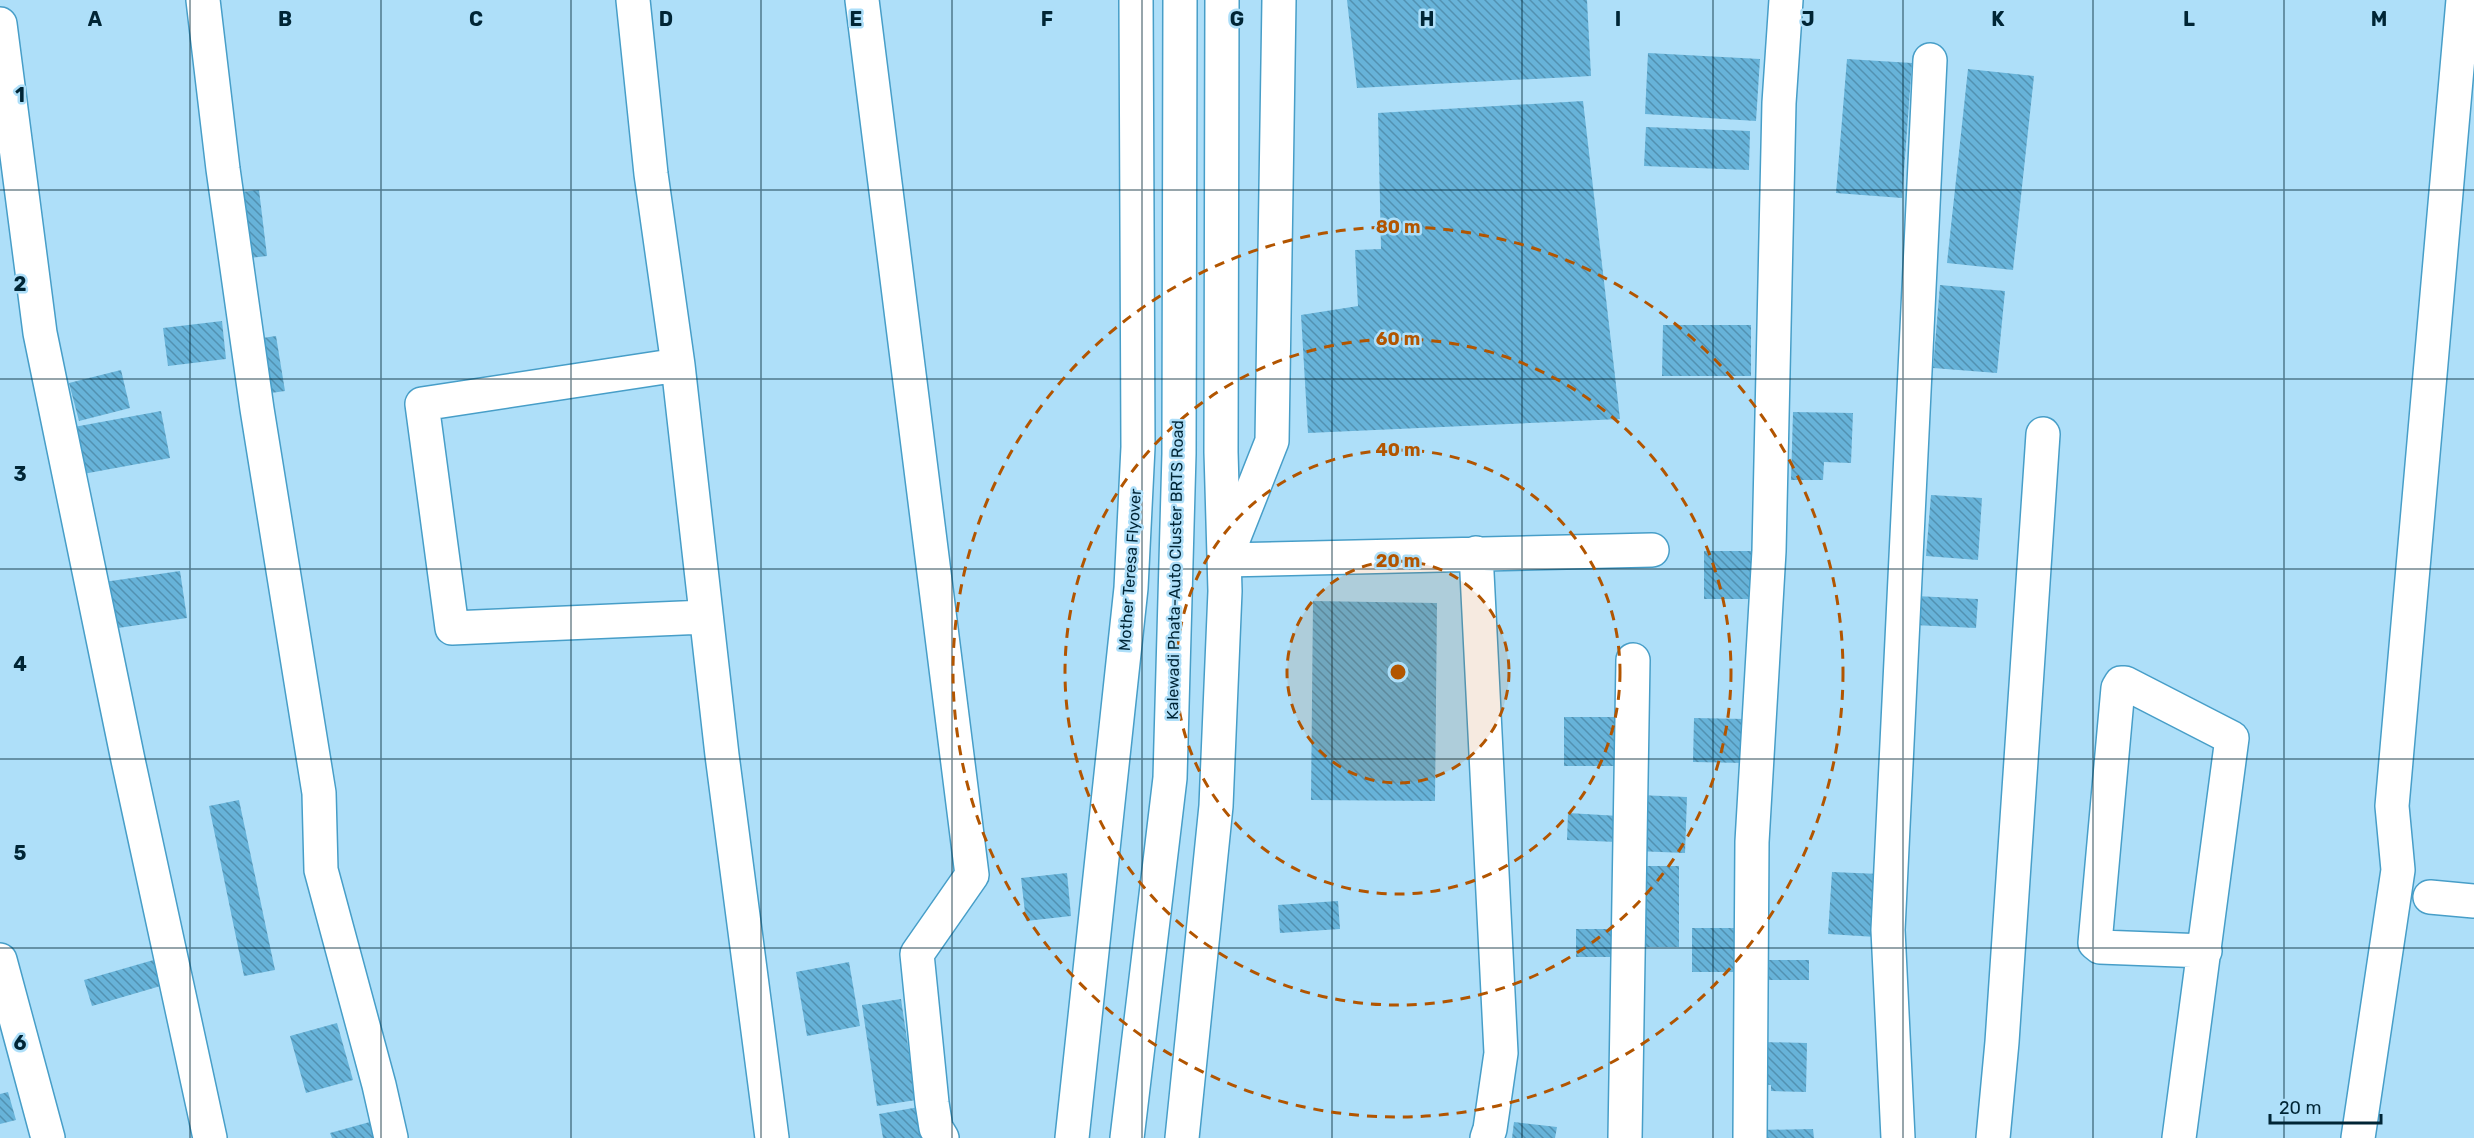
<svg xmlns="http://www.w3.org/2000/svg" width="2474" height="1138" font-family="Rubik,sans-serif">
<defs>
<pattern id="building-back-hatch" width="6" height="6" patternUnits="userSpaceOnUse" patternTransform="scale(1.5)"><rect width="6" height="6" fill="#67b3d9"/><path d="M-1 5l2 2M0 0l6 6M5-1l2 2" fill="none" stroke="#5291b1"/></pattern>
</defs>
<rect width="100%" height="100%" fill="#aedff9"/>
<path fill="url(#building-back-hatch)" d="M 1347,0 L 1587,0 L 1591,76 L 1357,88 Z
M 1648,53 L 1760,59 L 1756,121 L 1645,114 Z
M 1847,59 L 1912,63 L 1902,198 L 1836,193 Z
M 1968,69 L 2034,76 L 2013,270 L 1947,263 Z
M 1583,101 L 1620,419 L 1308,433 L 1301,315 L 1358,306 L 1355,250 L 1381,249 L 1378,113 Z
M 1646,127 L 1750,131 L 1749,170 L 1644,166 Z
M 259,190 L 267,256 L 241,259 L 233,193 Z
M 1940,285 L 2005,291 L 1997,373 L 1933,368 Z
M 222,321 L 226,359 L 168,366 L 163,328 Z
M 1663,325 L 1751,325 L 1751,376 L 1662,376 Z
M 276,336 L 285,391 L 257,395 L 248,340 Z
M 121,370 L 130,408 L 79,421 L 69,383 Z
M 161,411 L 170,458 L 83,474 L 74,427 Z
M 1793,412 L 1853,413 L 1851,463 L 1824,462 L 1823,480 L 1791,480 Z
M 1931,495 L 1982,498 L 1978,560 L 1926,556 Z
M 1704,551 L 1757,551 L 1757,599 L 1704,599 Z
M 180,571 L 187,618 L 111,629 L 104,582 Z
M 1915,596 L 1978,599 L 1976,628 L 1914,625 Z
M 1313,601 L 1437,603 L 1435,801 L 1311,800 Z
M 1564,717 L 1615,717 L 1615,766 L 1564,766 Z
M 1694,718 L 1746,719 L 1745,763 L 1693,762 Z
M 1638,795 L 1687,797 L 1685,853 L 1636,851 Z
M 239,800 L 275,970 L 244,976 L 209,806 Z
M 1568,813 L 1619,816 L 1617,842 L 1567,840 Z
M 1637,866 L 1679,866 L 1679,947 L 1638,947 Z
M 1832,872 L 1880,874 L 1876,937 L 1828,934 Z
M 1067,873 L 1071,916 L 1026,921 L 1021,878 Z
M 1338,901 L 1340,929 L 1280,933 L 1278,905 Z
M 1692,928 L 1738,928 L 1738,972 L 1692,972 Z
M 1576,929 L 1611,929 L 1611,957 L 1576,957 Z
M 157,959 L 164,985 L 92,1006 L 84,980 Z
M 1764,960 L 1809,960 L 1809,980 L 1764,980 Z
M 849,962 L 860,1026 L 807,1036 L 796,972 Z
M 901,999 L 916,1100 L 877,1106 L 862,1005 Z
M 337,1023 L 353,1080 L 306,1093 L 290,1036 Z
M 1762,1042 L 1807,1043 L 1806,1092 L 1771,1091 L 1771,1085 L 1760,1084 Z
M 8,1092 L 16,1120 L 0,1124 L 0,1094 Z
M 919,1107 L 924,1138 L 883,1138 L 879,1114 Z
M 377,1120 L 382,1138 L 332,1138 L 330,1133 Z
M 1514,1122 L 1557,1127 L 1555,1138 L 1512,1138 Z
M 1813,1129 L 1814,1138 L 1760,1138 L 1760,1130 Z"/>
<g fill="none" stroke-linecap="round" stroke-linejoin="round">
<defs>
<path id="minor" d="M 203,0 L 223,169 L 257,409 L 319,793 L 321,870 L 379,1085 L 391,1138
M 633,0 L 651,174 L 678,365 L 722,755 L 772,1138
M 862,0 L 972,875 L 917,954 L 932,1103 L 936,1128 L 942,1138
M 1279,0 L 1272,441 L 1225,560 L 1652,550
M 0,24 L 40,333 L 128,760 L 210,1138
M 678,365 L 422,404 L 452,628 L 705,617
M 1476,553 L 1501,1053 L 1490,1129 L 1487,1138
M 2430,897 L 2474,901
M 0,960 L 48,1138
M 1127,1138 L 1170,778 L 1179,454 L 1180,0
M 1625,1138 L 1633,660
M 1750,1138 L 1752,842 L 1769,551 L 1779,103 L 1786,0
M 1898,1138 L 1888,930 L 1930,60
M 1993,1138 L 2002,1042 L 2043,434
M 2179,1138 L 2232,738 L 2125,683 L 2121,683 L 2118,688 L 2095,943 L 2100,947 L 2205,951
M 2358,1138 L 2398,870 L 2392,806 L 2463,0"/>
<path id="major" d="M 1072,1138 L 1131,588 L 1138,447 L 1136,0
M 1182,1138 L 1216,806 L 1225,591 L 1221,452 L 1222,0"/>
</defs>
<use href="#minor" stroke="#479ec8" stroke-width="36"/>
<use href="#major" stroke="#479ec8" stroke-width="36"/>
<use href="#minor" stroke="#fff" stroke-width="33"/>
<use href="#major" stroke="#fff" stroke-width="33"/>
</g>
<path fill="none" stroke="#002535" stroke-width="1.5" stroke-opacity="0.55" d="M 190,0 L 190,1138M 381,0 L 381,1138M 571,0 L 571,1138M 761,0 L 761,1138M 952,0 L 952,1138M 1142,0 L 1142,1138M 1332,0 L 1332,1138M 1522,0 L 1522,1138M 1713,0 L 1713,1138M 1903,0 L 1903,1138M 2093,0 L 2093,1138M 2284,0 L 2284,1138M 0,190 L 2474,190M 0,379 L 2474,379M 0,569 L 2474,569M 0,759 L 2474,759M 0,948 L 2474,948"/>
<circle cx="1398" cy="672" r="111" fill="#b25500" fill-opacity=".12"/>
<g fill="none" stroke="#b25500" stroke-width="3" stroke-dasharray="10 8">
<circle cx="1398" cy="672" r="111"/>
<circle cx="1398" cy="672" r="222"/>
<circle cx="1398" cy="672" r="333"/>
<circle cx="1398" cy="672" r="445"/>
</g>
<g text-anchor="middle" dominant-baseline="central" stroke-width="5" stroke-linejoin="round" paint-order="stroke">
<g font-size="16" fill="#002535" stroke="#aedff9">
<text transform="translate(1130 570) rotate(-86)">Mother Teresa Flyover</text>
<text transform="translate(1175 570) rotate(-89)">Kalewadi Phata-Auto Cluster BRTS Road</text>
</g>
</g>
<g font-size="20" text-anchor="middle" font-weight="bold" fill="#002535" stroke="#aedff9" stroke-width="5" stroke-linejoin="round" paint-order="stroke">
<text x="95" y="26">A</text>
<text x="285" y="26">B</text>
<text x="476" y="26">C</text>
<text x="666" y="26">D</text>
<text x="856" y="26">E</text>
<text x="1047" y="26">F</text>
<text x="1237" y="26">G</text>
<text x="1427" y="26">H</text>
<text x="1618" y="26">I</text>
<text x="1808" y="26">J</text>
<text x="1998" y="26">K</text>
<text x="2189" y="26">L</text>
<text x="2379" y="26">M</text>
<text x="20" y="102">1</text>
<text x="20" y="291">2</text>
<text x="20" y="481">3</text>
<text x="20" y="671">4</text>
<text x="20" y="860">5</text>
<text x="20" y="1050">6</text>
</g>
<circle cx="1398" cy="672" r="9" fill="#b25500" stroke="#aedff9" stroke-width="3"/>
<g font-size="18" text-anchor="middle" font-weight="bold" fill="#b25500" stroke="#aedff9" stroke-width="5" stroke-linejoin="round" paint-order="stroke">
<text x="1398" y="233">80 m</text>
<text x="1398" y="345">60 m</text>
<text x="1398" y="456">40 m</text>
<text x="1398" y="567">20 m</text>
</g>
<path d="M2270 1114v9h111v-9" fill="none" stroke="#002535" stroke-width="3"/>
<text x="2279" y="1114" font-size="18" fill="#002535" stroke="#aedff9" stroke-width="4.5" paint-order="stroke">20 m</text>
</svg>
